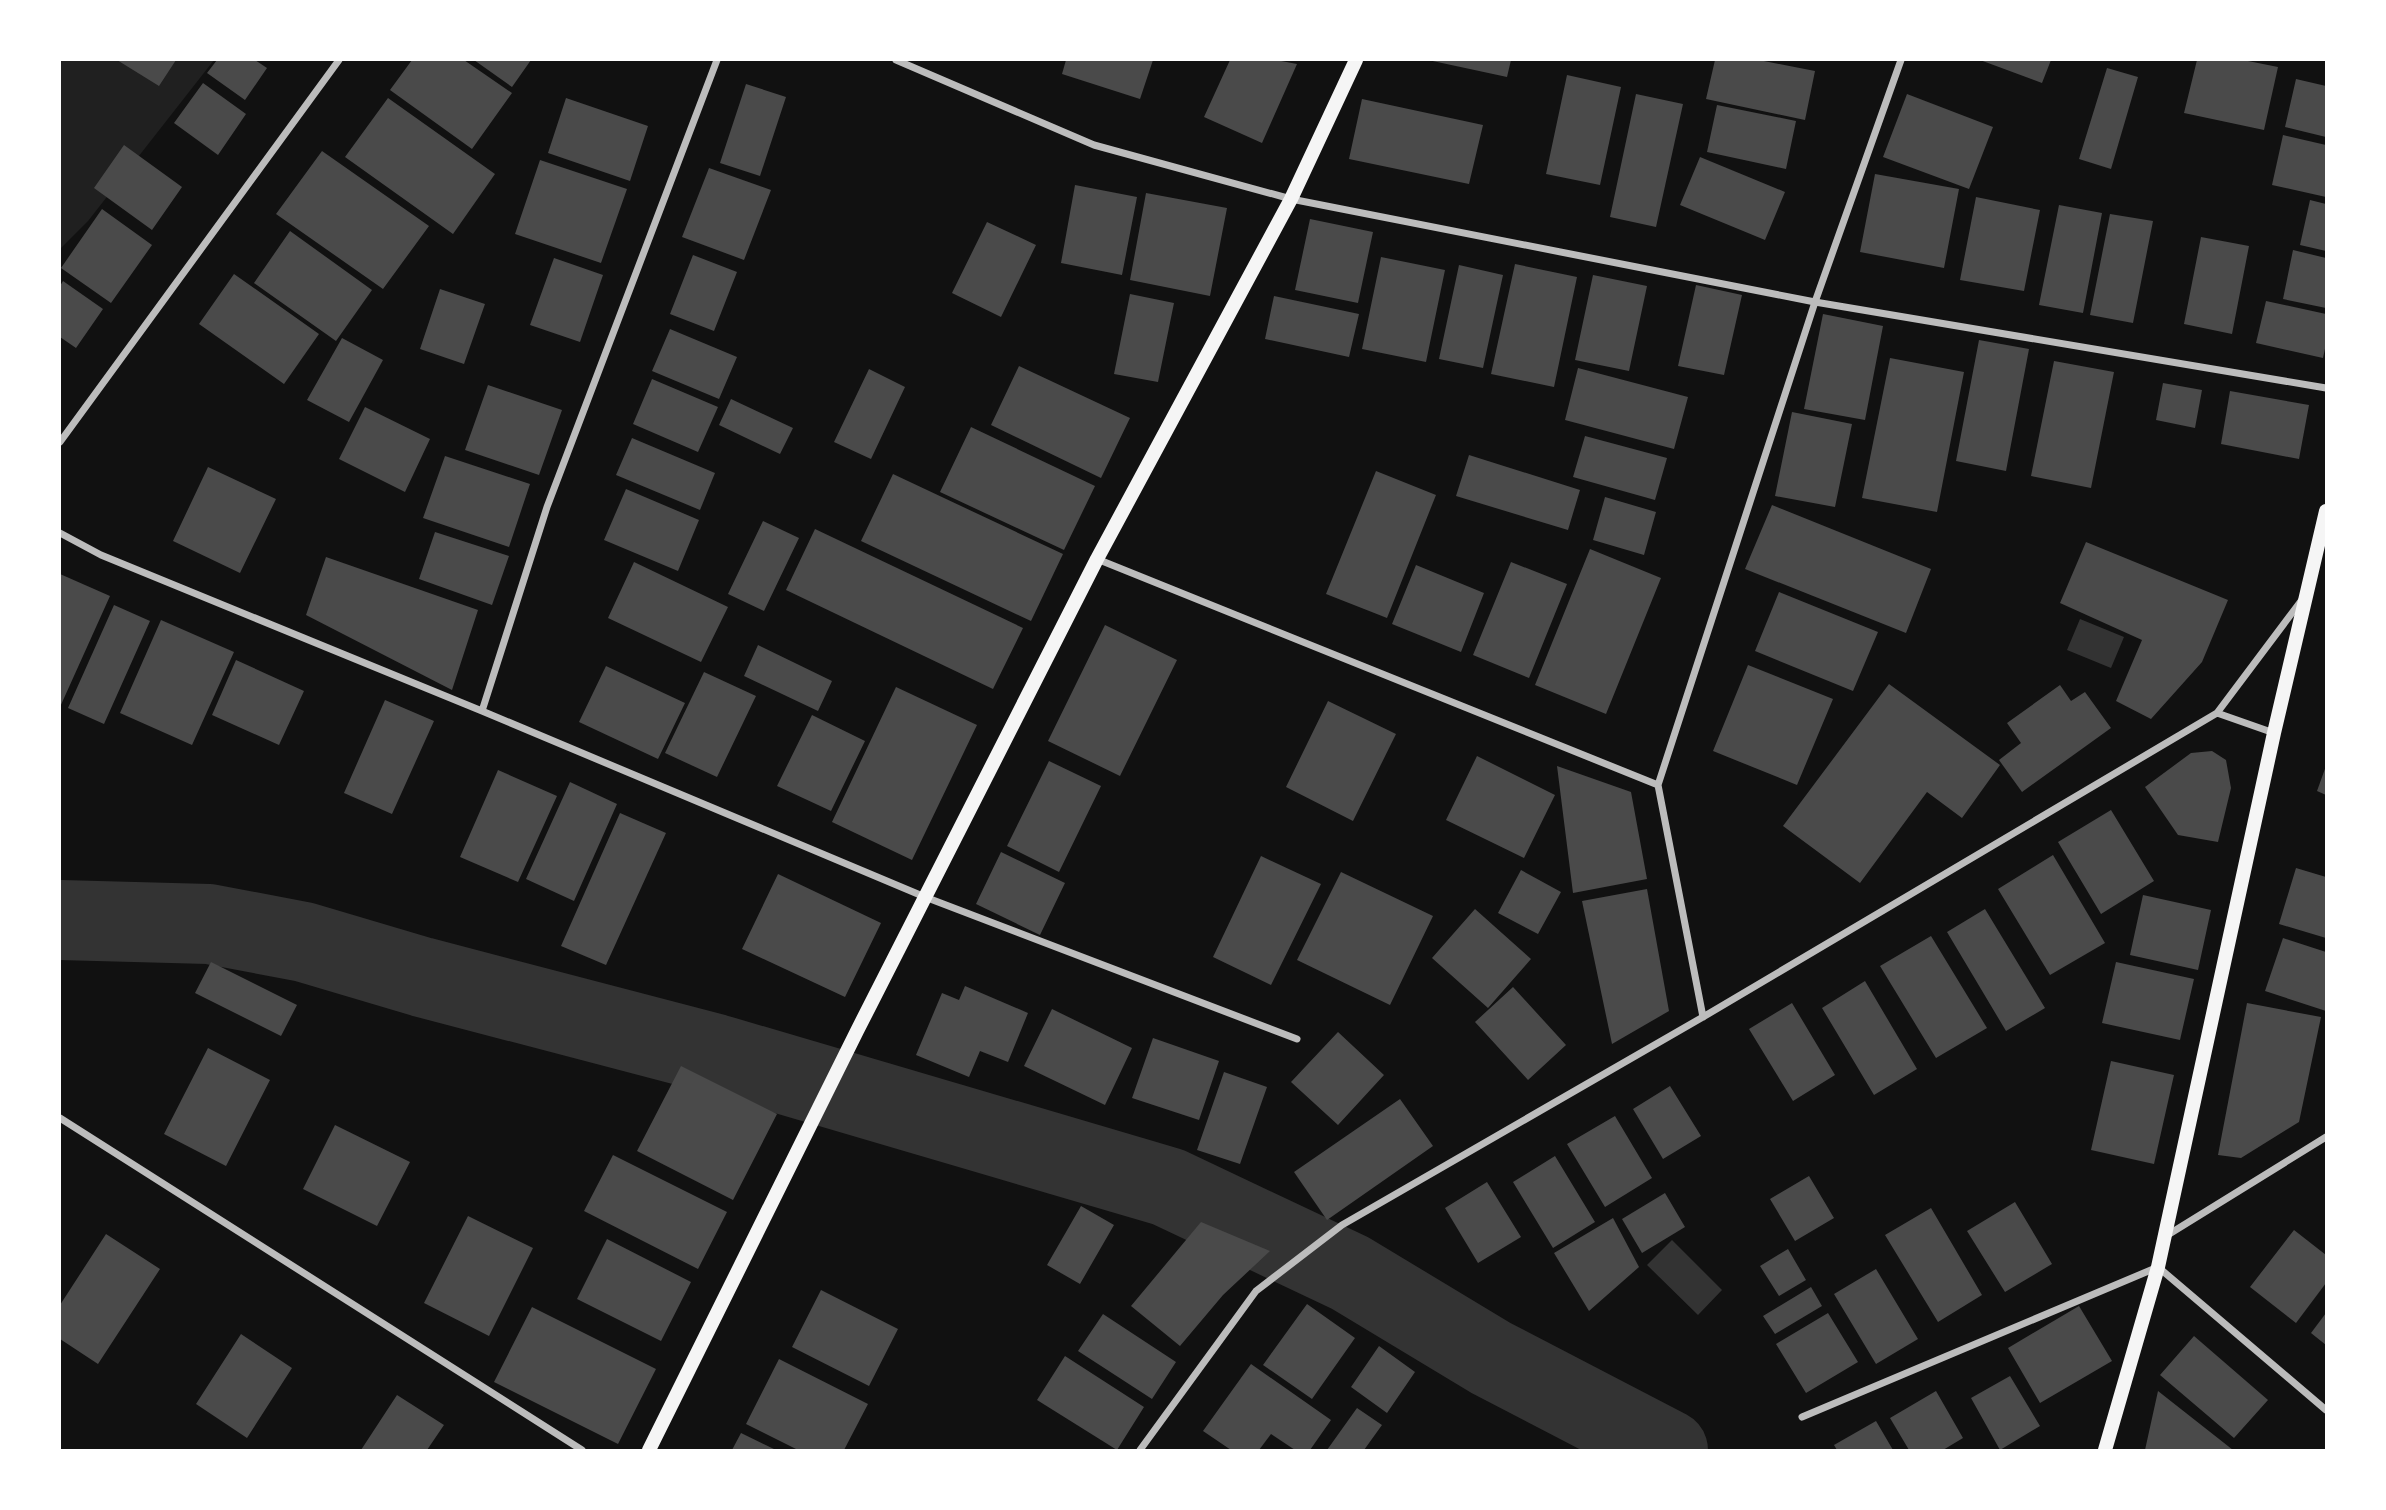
<svg xmlns="http://www.w3.org/2000/svg" width="2386" height="1510" font-family="'Space Grotesk',sans-serif">
<rect width="100%" height="100%" fill="#111"/>
<path fill="#202020" d="M 60,60 L 214,60 L 88,221 L 60,249 Z"/>
<path fill="#333" d="M 2080,619 L 2124,637 L 2111,668 L 2067,650 Z
M 1672,1240 L 1722,1290 L 1698,1315 L 1647,1265 Z"/>
<g fill="none" stroke-linecap="round" stroke-linejoin="round">
<path stroke="#333" stroke-width="80" d="M 60,920 L 209,924 L 304,942 L 422,977 L 716,1054 L 1168,1187 L 1350,1273 L 1491,1358 L 1668,1450"/>
</g>
<path fill="#4a4a4a" d="M 117,60 L 176,60 L 159,86 Z
M 217,60 L 255,60 L 267,68 L 245,100 L 207,73 Z
M 412,60 L 464,60 L 512,93 L 472,149 L 390,90 Z
M 474,60 L 531,60 L 512,87 Z
M 1066,60 L 1153,60 L 1140,99 L 1062,74 Z
M 1230,60 L 1276,60 L 1297,64 L 1262,143 L 1204,117 Z
M 1428,60 L 1511,60 L 1507,77 Z
M 1715,60 L 1759,60 L 1815,71 L 1805,120 L 1706,99 Z
M 1980,60 L 2051,60 L 2042,83 Z
M 2197,60 L 2243,60 L 2278,67 L 2264,130 L 2184,113 Z
M 2107,68 L 2138,77 L 2111,169 L 2079,159 Z
M 1567,75 L 1621,87 L 1600,185 L 1546,174 Z
M 2296,79 L 2326,86 L 2326,137 L 2285,127 Z
M 203,83 L 246,114 L 218,155 L 174,123 Z
M 746,84 L 786,97 L 760,176 L 720,163 Z
M 1636,94 L 1683,104 L 1656,227 L 1610,217 Z
M 1907,94 L 1993,127 L 1969,189 L 1883,157 Z
M 388,98 L 495,174 L 453,234 L 345,157 Z
M 566,98 L 648,126 L 630,181 L 548,153 Z
M 1362,99 L 1483,125 L 1469,184 L 1349,159 Z
M 1717,105 L 1796,121 L 1786,169 L 1707,152 Z
M 2283,135 L 2326,145 L 2326,197 L 2272,185 Z
M 124,145 L 182,187 L 152,230 L 94,188 Z
M 322,151 L 429,226 L 383,289 L 276,214 Z
M 1700,157 L 1785,192 L 1765,240 L 1680,205 Z
M 540,160 L 627,189 L 601,263 L 515,234 Z
M 709,168 L 771,190 L 744,260 L 682,237 Z
M 1875,174 L 1959,189 L 1944,268 L 1860,252 Z
M 1075,185 L 1137,197 L 1122,275 L 1061,263 Z
M 1146,193 L 1227,208 L 1210,296 L 1130,280 Z
M 1976,197 L 2040,210 L 2024,291 L 1960,280 Z
M 2310,200 L 2326,204 L 2326,251 L 2300,245 Z
M 2059,205 L 2102,213 L 2083,313 L 2039,305 Z
M 102,209 L 152,245 L 111,303 L 61,268 Z
M 2110,214 L 2153,221 L 2133,323 L 2090,315 Z
M 1310,219 L 1373,232 L 1358,303 L 1295,290 Z
M 987,222 L 1036,245 L 1001,317 L 952,293 Z
M 290,231 L 372,290 L 336,341 L 254,283 Z
M 2201,237 L 2249,246 L 2232,334 L 2184,324 Z
M 2293,250 L 2326,258 L 2326,308 L 2283,299 Z
M 693,255 L 737,272 L 714,331 L 670,314 Z
M 1381,257 L 1445,270 L 1426,362 L 1362,349 Z
M 554,258 L 603,275 L 580,342 L 530,325 Z
M 1515,264 L 1577,277 L 1554,387 L 1491,374 Z
M 1459,265 L 1503,275 L 1483,368 L 1439,359 Z
M 234,274 L 319,334 L 284,384 L 199,324 Z
M 1593,275 L 1647,286 L 1629,371 L 1575,360 Z
M 63,281 L 103,309 L 76,348 L 60,337 L 60,286 Z
M 1696,285 L 1742,295 L 1724,375 L 1678,366 Z
M 440,289 L 485,304 L 464,364 L 420,349 Z
M 1130,294 L 1174,303 L 1158,382 L 1114,374 Z
M 1274,296 L 1359,314 L 1349,357 L 1265,339 Z
M 2266,301 L 2326,314 L 2326,344 L 2323,358 L 2256,343 Z
M 1823,314 L 1883,326 L 1865,420 L 1804,409 Z
M 670,329 L 737,357 L 719,399 L 652,371 Z
M 342,338 L 383,360 L 349,422 L 307,400 Z
M 1979,340 L 2029,349 L 2006,471 L 1956,461 Z
M 1890,358 L 1964,372 L 1937,512 L 1862,498 Z
M 2054,361 L 2114,372 L 2091,488 L 2031,476 Z
M 1019,366 L 1130,418 L 1101,478 L 991,425 Z
M 1578,368 L 1688,397 L 1674,449 L 1565,420 Z
M 869,369 L 905,387 L 871,459 L 834,442 Z
M 652,379 L 718,407 L 698,452 L 633,424 Z
M 2163,383 L 2202,390 L 2195,428 L 2156,420 Z
M 488,385 L 562,410 L 539,475 L 465,450 Z
M 2230,391 L 2309,405 L 2299,459 L 2221,444 Z
M 731,399 L 793,428 L 780,454 L 719,425 Z
M 365,407 L 430,439 L 405,492 L 339,459 Z
M 1792,412 L 1852,424 L 1835,507 L 1775,496 Z
M 971,427 L 1095,486 L 1064,550 L 940,492 Z
M 1585,436 L 1667,458 L 1655,500 L 1573,477 Z
M 632,438 L 715,473 L 700,510 L 616,475 Z
M 1469,455 L 1580,490 L 1568,530 L 1456,496 Z
M 445,456 L 530,484 L 509,547 L 423,518 Z
M 208,467 L 276,499 L 240,573 L 173,541 Z
M 1376,471 L 1436,495 L 1387,618 L 1326,594 Z
M 893,474 L 1063,554 L 1031,621 L 861,541 Z
M 626,489 L 699,520 L 678,571 L 604,540 Z
M 1605,497 L 1656,512 L 1644,555 L 1593,540 Z
M 1772,505 L 1931,569 L 1906,633 L 1745,569 Z
M 763,521 L 799,538 L 764,611 L 728,594 Z
M 815,529 L 1023,628 L 993,689 L 786,590 Z
M 435,532 L 509,556 L 492,605 L 419,579 Z
M 2086,542 L 2228,600 L 2202,662 L 2151,719 L 2116,701 L 2142,640 L 2060,603 Z
M 1590,549 L 1661,578 L 1606,714 L 1535,685 Z
M 326,557 L 478,610 L 452,690 L 306,615 Z
M 634,562 L 728,607 L 701,662 L 608,618 Z
M 1511,562 L 1567,584 L 1529,678 L 1473,655 Z
M 1416,565 L 1484,593 L 1461,652 L 1392,624 Z
M 60,574 L 110,596 L 60,707 Z
M 1779,592 L 1878,632 L 1853,691 L 1755,651 Z
M 114,605 L 150,621 L 104,724 L 68,708 Z
M 161,620 L 234,652 L 192,745 L 120,713 Z
M 1105,625 L 1177,660 L 1120,776 L 1048,741 Z
M 758,645 L 832,681 L 818,711 L 744,676 Z
M 236,660 L 304,691 L 279,745 L 212,715 Z
M 1748,665 L 1833,699 L 1797,785 L 1713,751 Z
M 606,666 L 685,703 L 658,759 L 579,722 Z
M 704,672 L 756,696 L 717,777 L 665,753 Z
M 1889,684 L 2000,765 L 1962,818 L 1927,792 L 1860,883 L 1783,826 Z
M 2060,685 L 2071,701 L 2085,692 L 2111,728 L 2022,792 L 1999,760 L 2021,743 L 2007,723 Z
M 896,687 L 977,725 L 912,860 L 832,822 Z
M 385,700 L 434,721 L 392,814 L 344,793 Z
M 1328,701 L 1396,734 L 1353,821 L 1286,787 Z
M 812,715 L 865,741 L 831,811 L 777,786 Z
M 2212,751 L 2226,760 L 2231,788 L 2218,842 L 2178,835 L 2145,787 L 2191,753 Z
M 1477,756 L 1555,795 L 1524,858 L 1446,820 Z
M 1049,761 L 1101,786 L 1059,872 L 1007,846 Z
M 1557,766 L 1631,792 L 1647,879 L 1573,893 Z
M 2326,766 L 2326,795 L 2317,791 Z
M 498,770 L 557,796 L 518,882 L 460,857 Z
M 570,782 L 617,804 L 574,901 L 526,879 Z
M 2111,810 L 2154,881 L 2101,914 L 2058,842 Z
M 620,813 L 666,833 L 606,965 L 561,946 Z
M 1001,852 L 1065,883 L 1040,935 L 976,904 Z
M 2053,855 L 2105,943 L 2050,975 L 1998,889 Z
M 1261,856 L 1321,884 L 1271,985 L 1213,957 Z
M 2296,868 L 2326,877 L 2326,938 L 2279,924 Z
M 1521,870 L 1561,892 L 1538,934 L 1498,913 Z
M 1341,872 L 1433,916 L 1390,1005 L 1297,960 Z
M 778,874 L 881,923 L 845,997 L 742,949 Z
M 1647,889 L 1669,1011 L 1612,1044 L 1582,901 Z
M 2143,895 L 2211,910 L 2198,970 L 2130,955 Z
M 1475,909 L 1531,959 L 1488,1008 L 1432,958 Z
M 1985,909 L 2045,1008 L 2006,1031 L 1947,932 Z
M 1931,936 L 1987,1028 L 1936,1058 L 1880,966 Z
M 2283,938 L 2326,952 L 2326,1011 L 2265,991 Z
M 211,962 L 297,1005 L 281,1036 L 195,993 Z
M 2116,962 L 2194,979 L 2180,1040 L 2102,1023 Z
M 1865,981 L 1917,1069 L 1874,1095 L 1822,1008 Z
M 965,986 L 1028,1013 L 1008,1062 L 980,1051 L 969,1077 L 916,1055 L 942,993 L 959,1000 Z
M 1513,987 L 1566,1045 L 1528,1080 L 1475,1022 Z
M 1792,1003 L 1835,1075 L 1793,1101 L 1749,1029 Z
M 2247,1003 L 2321,1017 L 2299,1122 L 2241,1158 L 2218,1155 Z
M 1052,1009 L 1132,1048 L 1105,1105 L 1024,1066 Z
M 1338,1032 L 1384,1075 L 1338,1125 L 1291,1082 Z
M 1153,1038 L 1219,1061 L 1199,1120 L 1132,1098 Z
M 208,1048 L 270,1080 L 226,1166 L 164,1134 Z
M 2111,1061 L 2174,1075 L 2154,1164 L 2091,1150 Z
M 681,1066 L 777,1114 L 733,1200 L 637,1151 Z
M 1224,1072 L 1267,1087 L 1240,1164 L 1197,1150 Z
M 1670,1086 L 1701,1136 L 1663,1159 L 1633,1109 Z
M 1400,1099 L 1433,1146 L 1327,1220 L 1294,1172 Z
M 1615,1116 L 1652,1178 L 1605,1207 L 1567,1144 Z
M 335,1125 L 410,1162 L 377,1226 L 303,1189 Z
M 613,1155 L 727,1212 L 698,1269 L 584,1211 Z
M 1555,1156 L 1595,1222 L 1553,1248 L 1513,1182 Z
M 1809,1176 L 1834,1218 L 1795,1241 L 1770,1199 Z
M 1487,1182 L 1521,1237 L 1478,1263 L 1445,1208 Z
M 1665,1193 L 1685,1227 L 1642,1253 L 1622,1219 Z
M 2015,1202 L 2052,1264 L 2005,1292 L 1967,1231 Z
M 1081,1206 L 1114,1225 L 1080,1284 L 1047,1265 Z
M 1931,1208 L 1982,1295 L 1938,1322 L 1885,1235 Z
M 468,1216 L 533,1248 L 489,1336 L 424,1303 Z
M 1613,1218 L 1639,1267 L 1589,1311 L 1554,1253 Z
M 1201,1222 L 1270,1251 L 1223,1295 L 1180,1346 L 1131,1306 Z
M 2294,1230 L 2326,1255 L 2326,1283 L 2296,1323 L 2250,1287 Z
M 106,1234 L 160,1269 L 98,1364 L 60,1339 L 60,1305 Z
M 607,1239 L 691,1282 L 661,1341 L 577,1299 Z
M 1788,1249 L 1806,1280 L 1779,1296 L 1760,1266 Z
M 1876,1269 L 1918,1339 L 1876,1364 L 1834,1294 Z
M 1811,1287 L 1822,1306 L 1775,1334 L 1763,1316 Z
M 821,1290 L 898,1329 L 869,1386 L 792,1347 Z
M 1307,1304 L 1355,1338 L 1312,1399 L 1263,1365 Z
M 2079,1306 L 2112,1361 L 2040,1403 L 2008,1348 Z
M 532,1307 L 656,1369 L 618,1444 L 494,1382 Z
M 1828,1313 L 1858,1362 L 1806,1393 L 1776,1344 Z
M 2326,1313 L 2326,1345 L 2311,1333 Z
M 1103,1314 L 1176,1362 L 1152,1399 L 1078,1351 Z
M 241,1334 L 292,1368 L 247,1438 L 196,1404 Z
M 2194,1336 L 2268,1400 L 2234,1438 L 2160,1375 Z
M 1379,1346 L 1415,1372 L 1387,1413 L 1351,1387 Z
M 1065,1356 L 1144,1407 L 1117,1450 L 1037,1400 Z
M 779,1359 L 868,1404 L 844,1450 L 798,1450 L 746,1424 Z
M 1251,1364 L 1331,1420 L 1310,1450 L 1295,1450 L 1271,1434 L 1259,1450 L 1231,1450 L 1203,1431 Z
M 2010,1376 L 2040,1426 L 2000,1450 L 1971,1398 Z
M 1936,1391 L 1963,1438 L 1943,1450 L 1909,1450 L 1890,1418 Z
M 2158,1391 L 2233,1450 L 2145,1450 Z
M 397,1395 L 444,1425 L 427,1450 L 361,1450 Z
M 1357,1408 L 1382,1425 L 1364,1450 L 1327,1450 Z
M 1876,1421 L 1893,1450 L 1837,1450 L 1834,1445 Z
M 741,1433 L 776,1450 L 732,1450 Z"/>
<g fill="none" stroke-linecap="round" stroke-linejoin="round">
<path stroke="#bcbcbc" stroke-width="7" d="M 896,60 L 1094,145 L 1291,199 L 1815,302 L 2326,388
M 60,442 L 339,60
M 60,533 L 101,555 L 482,711 L 925,897 L 1297,1039
M 1097,559 L 1658,785
M 482,711 L 547,507 L 717,60
M 2217,713 L 2274,733
M 1703,1017 L 1658,785 L 1815,302 L 1901,60
M 60,1118 L 582,1450
M 2166,1236 L 2326,1137
M 1802,1417 L 2158,1267 L 2326,1410
M 1140,1450 L 1256,1291 L 1342,1225 L 1703,1017 L 2217,713 L 2301,601"/>
<path stroke="#f5f5f5" stroke-width="14" d="M 649,1450 L 857,1031 L 1097,559 L 1291,199 L 1356,60
M 2105,1450 L 2158,1267 L 2274,733 L 2326,511"/>
</g>
<rect width="2386" height="1510" fill="none" stroke="#ffffff" stroke-width="122"/>
</svg>
